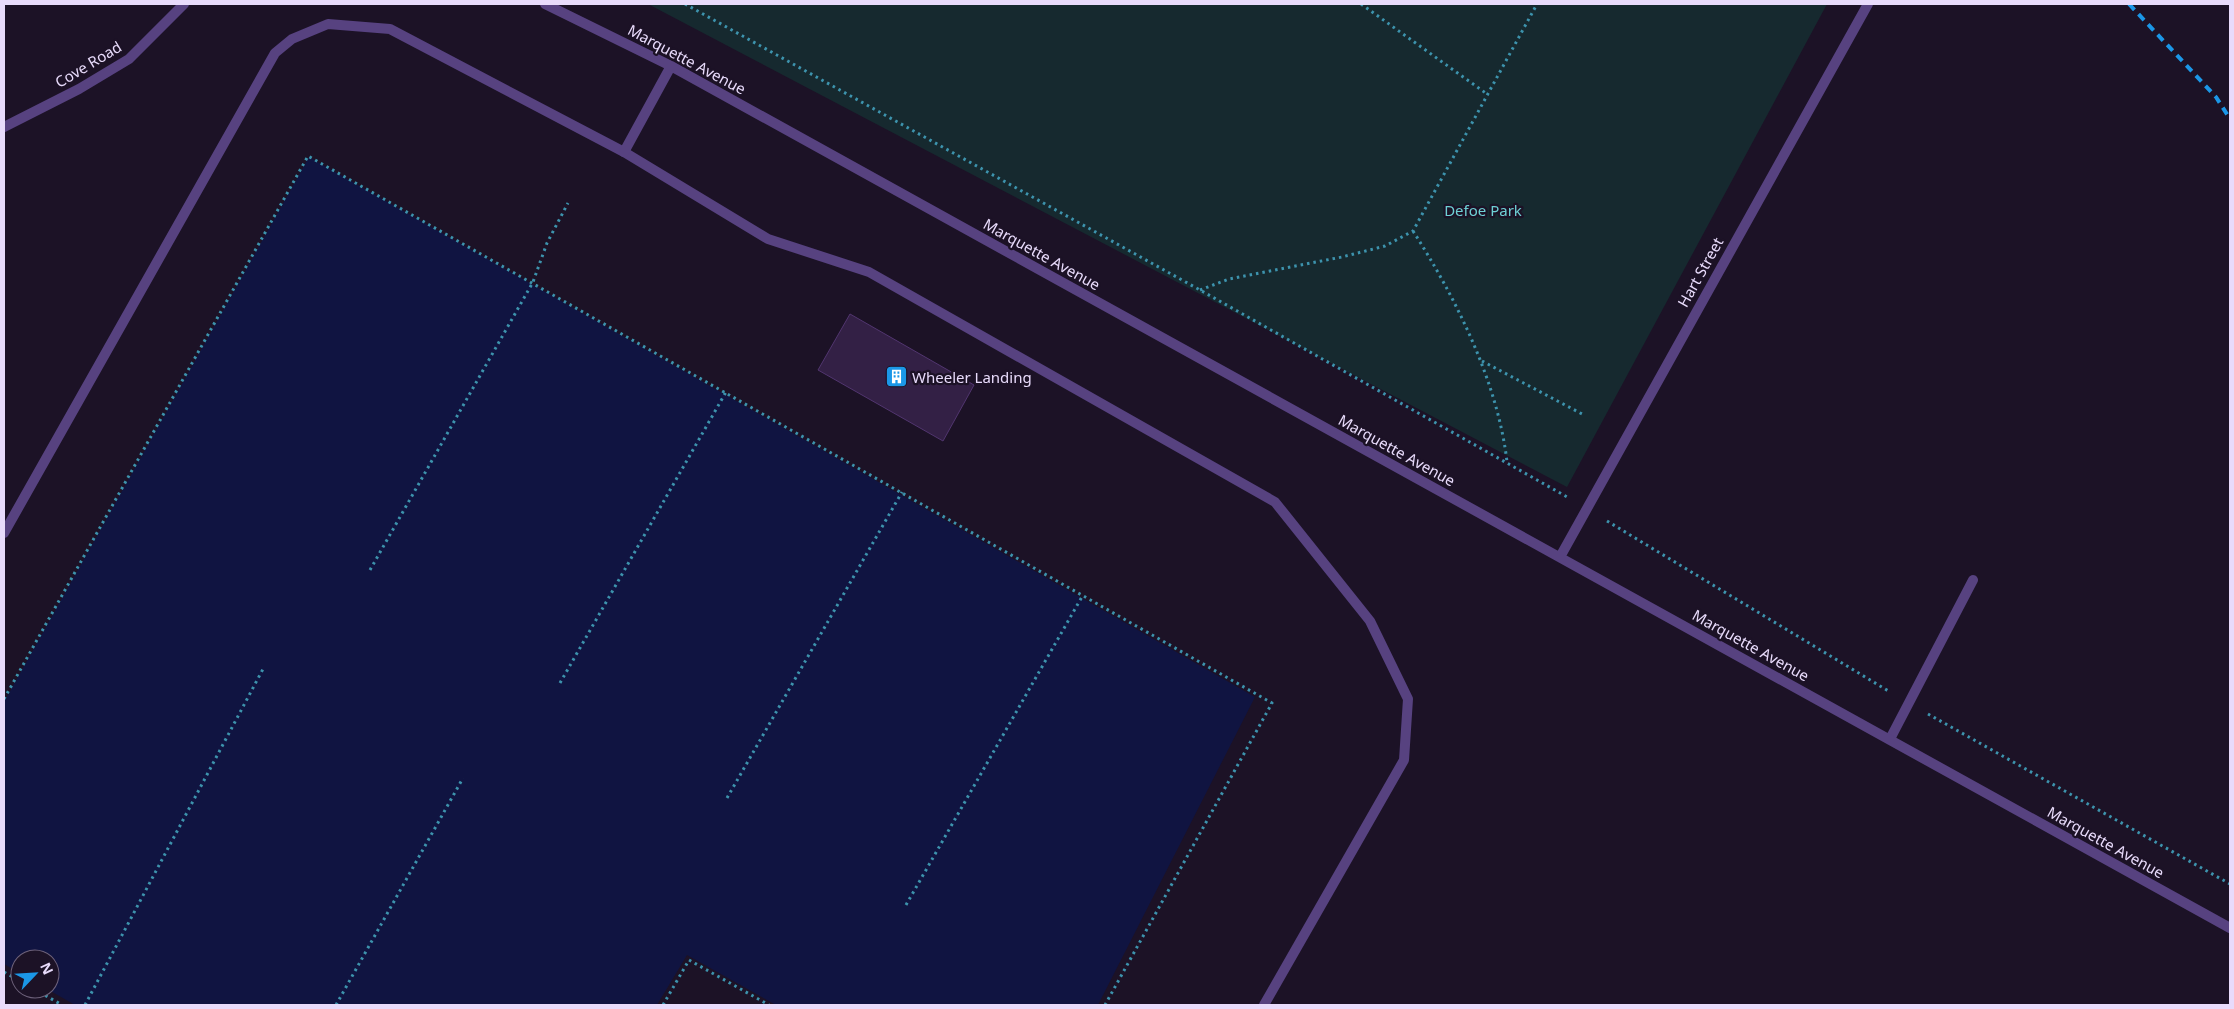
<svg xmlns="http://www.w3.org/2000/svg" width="2234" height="1009" font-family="'Noto Sans',sans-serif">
<rect width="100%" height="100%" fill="#1c1226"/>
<path fill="#16292f" d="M 648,4 L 1827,4 L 1567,487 Z"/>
<path fill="#101441" d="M 309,157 L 1255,697 L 1098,1005 L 776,1005 L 687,955 L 657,1005 L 75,1005 L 47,989 L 50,989 L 50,959 L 20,959 L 20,973 L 4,964 L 4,702 Z"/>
<path fill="#332045" stroke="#51356f" d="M 850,314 L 974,385 L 943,441 L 818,370 Z"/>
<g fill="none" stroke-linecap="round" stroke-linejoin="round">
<path stroke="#3d93ad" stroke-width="3" stroke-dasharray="2.5 4" stroke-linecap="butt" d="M 685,4 L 1200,290 L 1569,498
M 1361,4 L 1487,94
M 1413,231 C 1456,298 1498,383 1507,462
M 1200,290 L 1229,279 L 1342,257 L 1385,246 L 1413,231 L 1537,4
M 1482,361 L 1584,415
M 1607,521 L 1890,692
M 370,570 L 533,282 L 547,243 L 568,203
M 560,683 L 726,392
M 4,699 L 308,156 L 1272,703 L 1105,1005
M 1928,714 L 2230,884
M 727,798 L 902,492
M 906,905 L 1083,595
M 4,972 L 20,981
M 34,989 L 62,1005
M 85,1005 L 263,669
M 336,1005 L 463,778
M 663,1005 L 689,960 L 769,1005"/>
<path stroke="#574280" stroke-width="10" d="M 4,533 L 275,53 L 292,39 L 328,24 L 390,29 L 624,152 L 768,239 L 869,272 L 1275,502 L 1370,621 L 1408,699 L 1404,760 L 1264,1005
M 1890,739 L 1973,580"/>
<path stroke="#574280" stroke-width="10" d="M 545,4 L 671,66 L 2230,928
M 4,127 L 79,89 L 129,59 L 184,4
M 624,152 L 671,66
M 1560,557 L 1868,4"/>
<path stroke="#1b97e7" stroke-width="4" stroke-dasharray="8 6" stroke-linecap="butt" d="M 2129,4 L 2216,97 L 2230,119"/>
</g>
<defs>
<symbol id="building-square" viewBox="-11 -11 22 22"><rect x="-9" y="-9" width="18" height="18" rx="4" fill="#1b97e7" stroke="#1c1226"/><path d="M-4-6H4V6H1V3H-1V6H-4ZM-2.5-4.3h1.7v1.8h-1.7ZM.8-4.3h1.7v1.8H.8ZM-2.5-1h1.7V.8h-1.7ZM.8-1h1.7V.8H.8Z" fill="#fff"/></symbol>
</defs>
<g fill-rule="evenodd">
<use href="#building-square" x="884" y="364" width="25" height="25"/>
</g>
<g text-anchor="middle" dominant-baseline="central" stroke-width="4.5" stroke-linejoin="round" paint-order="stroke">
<g font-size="15" fill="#e8dbfb" stroke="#1c1226">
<text transform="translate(687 59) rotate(28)">Marquette Avenue</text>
<text transform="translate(88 64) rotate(-31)">Cove Road</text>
<text transform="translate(1042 254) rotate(29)">Marquette Avenue</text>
<text transform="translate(1700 272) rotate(-61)">Hart Street</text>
<text transform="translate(1397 450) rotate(29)">Marquette Avenue</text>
<text transform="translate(1751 645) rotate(29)">Marquette Avenue</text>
<text transform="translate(2106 842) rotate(29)">Marquette Avenue</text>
</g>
<g font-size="15" fill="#6ed0d5" stroke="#1c1226">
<text x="1483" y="210">Defoe Park</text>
</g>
<g font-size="15" fill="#e8dbfb" stroke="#1c1226" text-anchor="start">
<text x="912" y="377">Wheeler Landing</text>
</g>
</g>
<rect width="2234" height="1009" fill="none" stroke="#e8dbfb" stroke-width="10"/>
<g transform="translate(35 974) rotate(65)"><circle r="24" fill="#1c1226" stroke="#6e627b"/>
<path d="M0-4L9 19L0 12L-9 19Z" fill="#1b97e7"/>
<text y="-8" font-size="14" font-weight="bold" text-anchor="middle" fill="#e8dbfb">N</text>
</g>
</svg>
